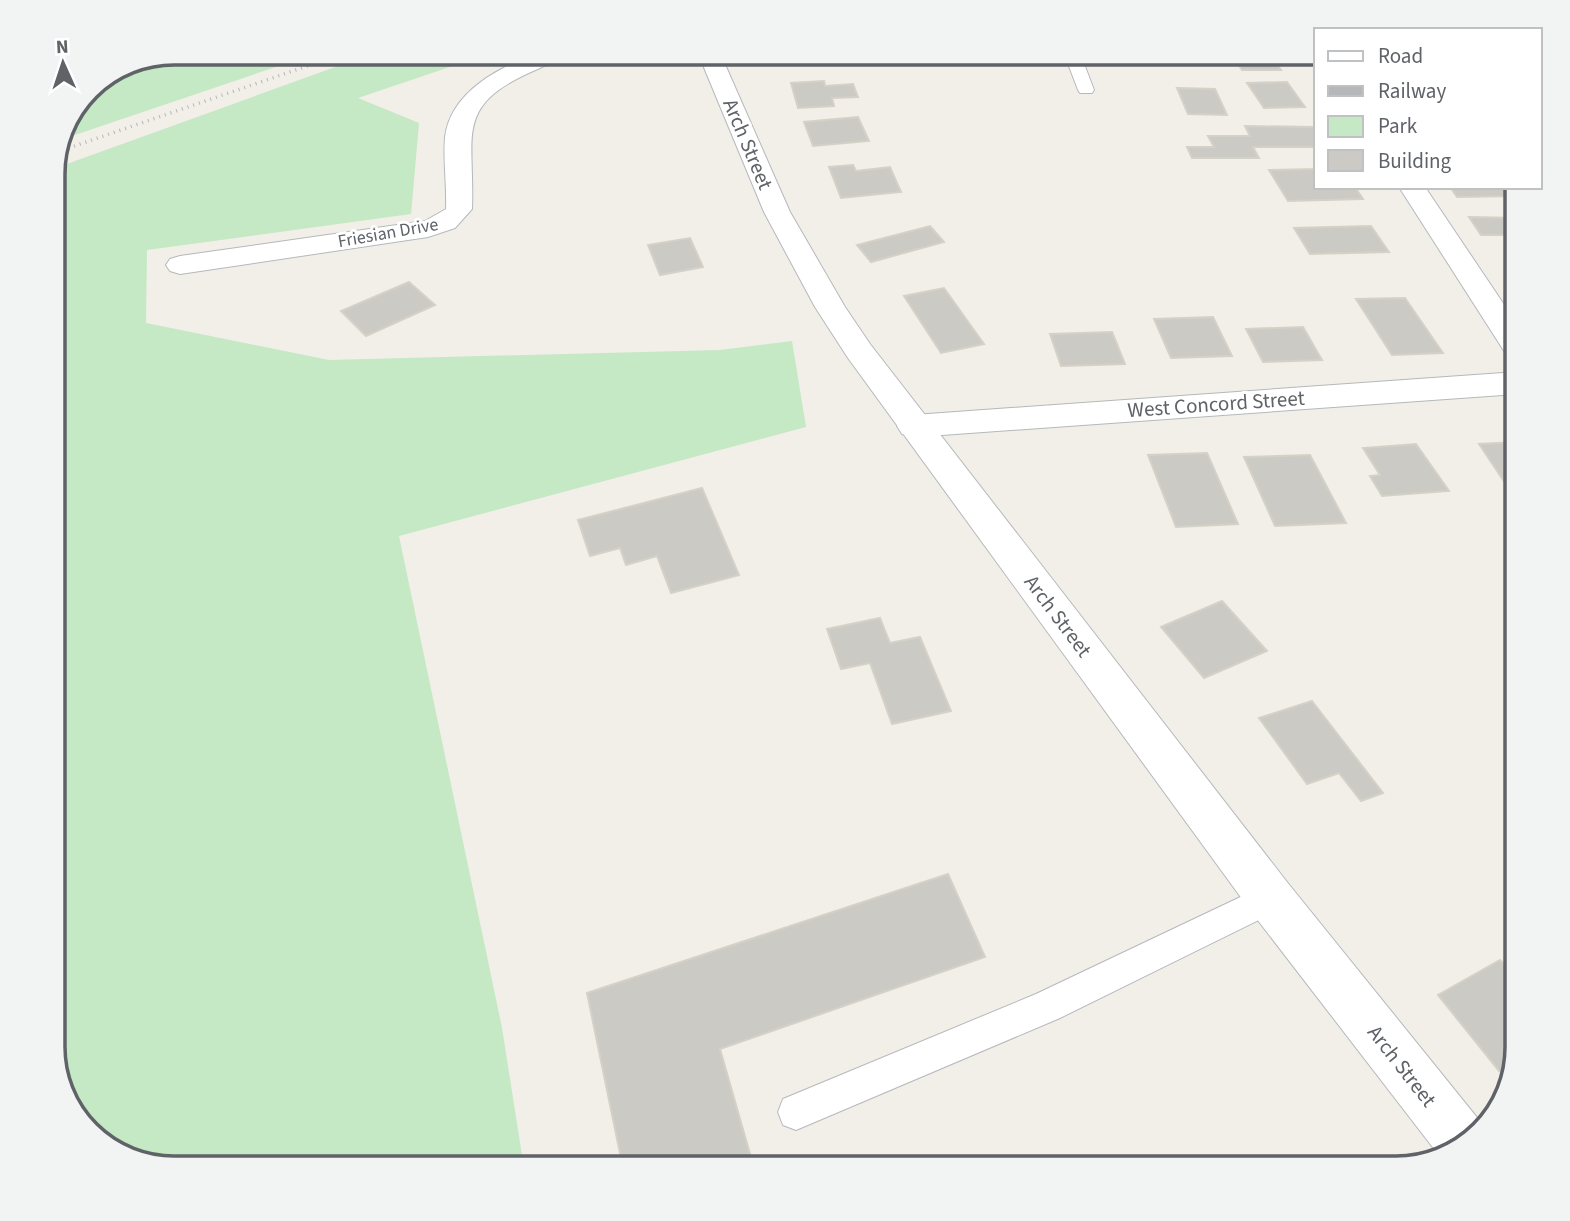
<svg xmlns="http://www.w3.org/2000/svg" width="1570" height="1221" font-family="'Source Sans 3',sans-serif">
<rect width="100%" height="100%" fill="#f1efe8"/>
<path fill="#c5e8c5" d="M 174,53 L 317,53 L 60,140 L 65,121 L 94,83 Z
M 374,53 L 491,53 L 358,98 L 419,123 L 411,214 L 147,250 L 146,323 L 329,360 L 720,350 L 792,341 L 806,427 L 399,536 L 502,1028 L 524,1168 L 173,1168 L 100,1143 L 65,1101 L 53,1055 L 53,169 Z"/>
<path fill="#cccac5" stroke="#d6d1c6" stroke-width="2" d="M 774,53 L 832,53 L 834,59 L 776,62 Z
M 1231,53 L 1269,53 L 1281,70 L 1242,70 Z
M 824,81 L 825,86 L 853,84 L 858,97 L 832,98 L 834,106 L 798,108 L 791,83 Z
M 1287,82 L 1305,107 L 1264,108 L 1247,83 Z
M 1177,88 L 1215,89 L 1227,115 L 1188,114 Z
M 858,117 L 869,141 L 813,146 L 804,122 Z
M 1245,126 L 1315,127 L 1316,147 L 1253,147 L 1259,158 L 1192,158 L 1187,147 L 1214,147 L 1208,136 L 1250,136 Z
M 853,165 L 856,171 L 890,167 L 901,192 L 841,198 L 829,167 Z
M 1316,169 L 1316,187 L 1355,187 L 1363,199 L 1288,201 L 1269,170 Z
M 1450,187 L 1517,187 L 1517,196 L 1457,197 Z
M 1469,217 L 1517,218 L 1517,235 L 1481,235 Z
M 930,226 L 944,242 L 871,262 L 857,245 Z
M 1371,226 L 1389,252 L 1310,254 L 1294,228 Z
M 690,238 L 703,267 L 660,275 L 648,245 Z
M 409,282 L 435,305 L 366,336 L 341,311 Z
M 944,288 L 984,344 L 941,353 L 904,296 Z
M 1405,298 L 1443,353 L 1392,355 L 1356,299 Z
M 1213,317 L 1232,356 L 1171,358 L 1154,319 Z
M 1303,327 L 1322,360 L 1263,362 L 1246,329 Z
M 1112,332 L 1125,364 L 1061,366 L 1050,334 Z
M 1517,442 L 1517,501 L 1479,444 Z
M 1416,444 L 1449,491 L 1382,496 L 1370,476 L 1380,475 L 1363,448 Z
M 1207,453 L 1238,524 L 1176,527 L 1148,455 Z
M 1310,455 L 1346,523 L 1275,526 L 1244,457 Z
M 702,488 L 739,575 L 671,593 L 657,556 L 626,565 L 620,548 L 590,556 L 578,520 Z
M 1222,601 L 1267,651 L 1204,678 L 1161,627 Z
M 880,618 L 890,643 L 920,637 L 951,711 L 892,724 L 870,663 L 841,669 L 827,629 Z
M 1312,701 L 1383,793 L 1361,801 L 1339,773 L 1307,784 L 1259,718 Z
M 948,874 L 985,957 L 720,1049 L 754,1168 L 623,1168 L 587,993 Z
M 1500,960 L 1517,977 L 1517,1048 L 1512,1063 L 1499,1071 L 1438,995 Z"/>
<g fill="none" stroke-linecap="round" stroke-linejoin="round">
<defs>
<path id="service" d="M 1064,53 L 1080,53 L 1094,90 L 1092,93 L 1080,93 L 1078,90 Z
M 1270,883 L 1281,887 L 1286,898 L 1281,909 L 1060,1018 L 796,1130 L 783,1125 L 778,1112 L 783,1099 L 1036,994 Z"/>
<path id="minor" d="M 539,53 L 574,53 C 568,62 550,63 540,68 C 452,105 475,132 472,209 L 455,228 L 428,237 L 180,274 L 170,271 L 166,265 L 170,259 L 180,256 L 425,221 L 446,209 C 447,185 443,160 445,137 C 451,91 501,66 539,53 Z
M 1399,187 L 1425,187 L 1517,324 L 1517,357 L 1506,354 Z
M 1517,372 L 1517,394 L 914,437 L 902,434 L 897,426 L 902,418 L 914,415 Z"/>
<path id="tertiary" d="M 698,53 L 720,53 L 790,212 L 845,307 L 870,344 L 1287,882 L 1483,1125 L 1484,1128 L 1449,1156 L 1441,1158 L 1253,914 L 848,358 L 815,307 L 764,212 Z"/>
</defs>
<use href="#service" stroke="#b5b8bc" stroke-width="2"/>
<use href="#minor" stroke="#b5b8bc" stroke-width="2"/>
<use href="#tertiary" stroke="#b5b8bc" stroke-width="2"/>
<use href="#service" fill="#fff" fill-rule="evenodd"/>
<use href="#minor" fill="#fff" fill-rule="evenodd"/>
<use href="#tertiary" fill="#fff" fill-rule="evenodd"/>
<path stroke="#b6b7b8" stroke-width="3.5" stroke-dasharray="1 5" stroke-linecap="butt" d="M 57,152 L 345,53"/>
</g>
<g text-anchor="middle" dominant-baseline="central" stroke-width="6" stroke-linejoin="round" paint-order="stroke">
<g font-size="18" fill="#5f6368" stroke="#fff">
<text transform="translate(388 233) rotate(-10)">Friesian Drive</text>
</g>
<g font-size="21" fill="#5f6368" stroke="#fff">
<text transform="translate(748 144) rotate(67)">Arch Street</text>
<text transform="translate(1216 404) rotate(-4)">West Concord Street</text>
<text transform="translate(1058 616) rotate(53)">Arch Street</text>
<text transform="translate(1402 1066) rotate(52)">Arch Street</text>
</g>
</g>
<path d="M0 0H1570V1221H0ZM174 65H1396A109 109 0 0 1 1505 174V1047A109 109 0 0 1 1396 1156H174A109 109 0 0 1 65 1047V174A109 109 0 0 1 174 65Z" fill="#f2f3f3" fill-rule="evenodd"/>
<path fill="none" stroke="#5f6368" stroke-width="3.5" d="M174 65H1396A109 109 0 0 1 1505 174V1047A109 109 0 0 1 1396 1156H174A109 109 0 0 1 65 1047V174A109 109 0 0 1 174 65Z"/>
<rect x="1314" y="28" width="228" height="161" fill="#ffffff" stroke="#bfc1c3" stroke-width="2"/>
<rect x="1328" y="51" width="35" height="10" fill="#ffffff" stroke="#bfc1c3" stroke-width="2"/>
<text x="1378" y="63" font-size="21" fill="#5f6368">Road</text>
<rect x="1328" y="86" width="35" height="10" fill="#b6b7b8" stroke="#bfc1c3" stroke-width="2"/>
<text x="1378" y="98" font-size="21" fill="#5f6368">Railway</text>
<rect x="1328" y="116" width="35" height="21" fill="#c5e8c5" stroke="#bfc1c3" stroke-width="2"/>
<text x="1378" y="133" font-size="21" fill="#5f6368">Park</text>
<rect x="1328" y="150" width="35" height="21" fill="#cccac5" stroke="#bfc1c3" stroke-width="2"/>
<text x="1378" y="168" font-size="21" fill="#5f6368">Building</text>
<g transform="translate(63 63) rotate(357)" stroke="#ffffff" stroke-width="5" paint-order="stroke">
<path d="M0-5L12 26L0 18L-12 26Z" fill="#5f6368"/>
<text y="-10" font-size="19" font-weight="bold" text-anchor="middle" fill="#5f6368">N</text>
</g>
</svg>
